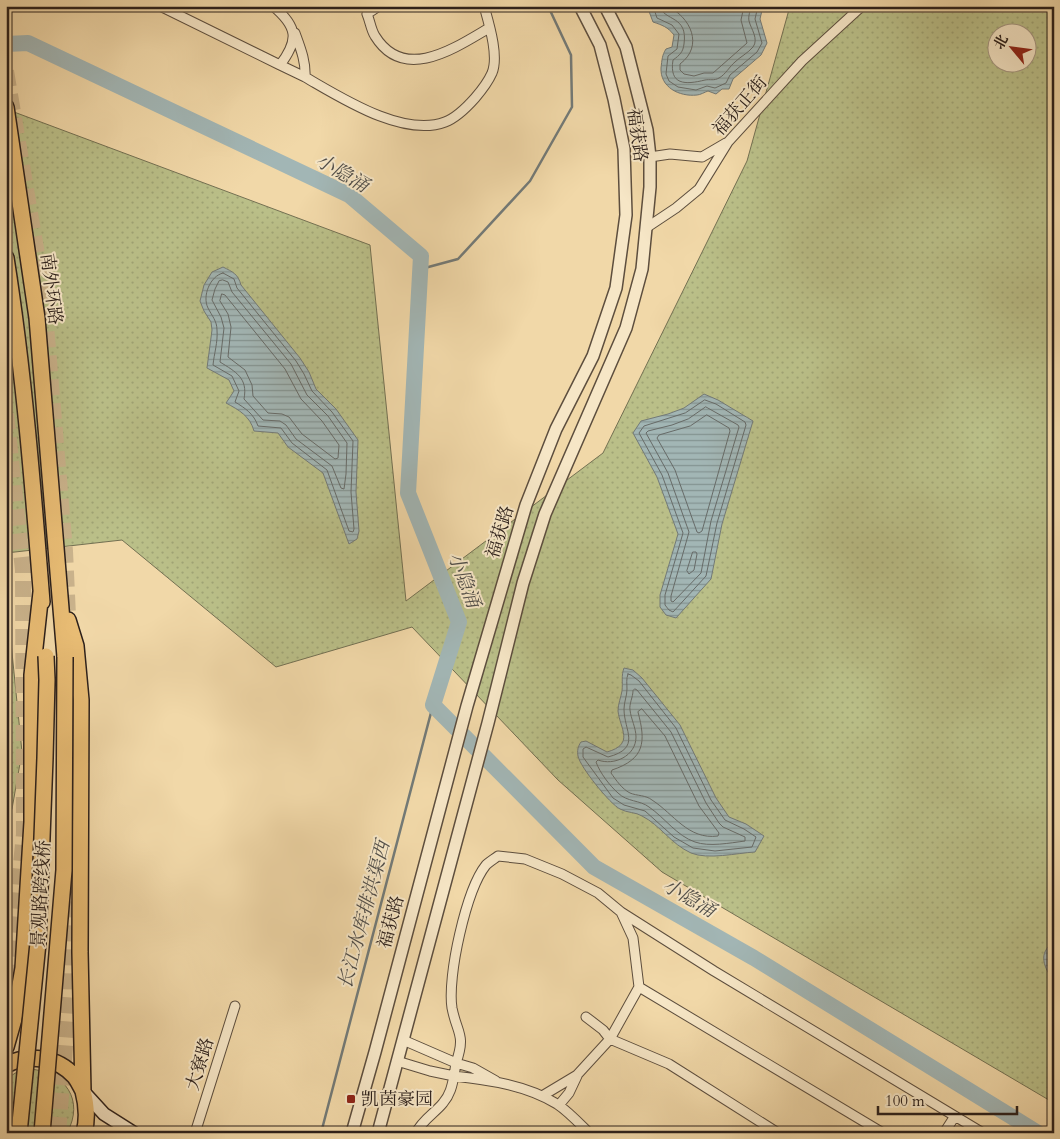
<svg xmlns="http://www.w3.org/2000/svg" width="1060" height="1139" font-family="Cardo,'Noto Serif SC',serif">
<defs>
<pattern id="grass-dots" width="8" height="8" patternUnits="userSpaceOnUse" patternTransform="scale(1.25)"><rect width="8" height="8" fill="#babf88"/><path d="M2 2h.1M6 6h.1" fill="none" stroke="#a0a475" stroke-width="1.8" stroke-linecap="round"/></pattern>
<pattern id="water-rules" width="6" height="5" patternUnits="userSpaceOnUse" patternTransform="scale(1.25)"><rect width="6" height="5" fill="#a2b6b5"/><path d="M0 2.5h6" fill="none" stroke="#849492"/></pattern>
</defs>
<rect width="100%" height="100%" fill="#f1d8a8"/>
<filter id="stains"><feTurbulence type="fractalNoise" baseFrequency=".004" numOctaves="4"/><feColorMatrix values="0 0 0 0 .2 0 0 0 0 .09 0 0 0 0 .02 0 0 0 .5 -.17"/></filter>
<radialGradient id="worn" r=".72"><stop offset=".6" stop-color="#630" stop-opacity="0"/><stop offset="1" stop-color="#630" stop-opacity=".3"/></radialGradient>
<path fill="url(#grass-dots)" stroke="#737052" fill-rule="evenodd" d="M 790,6 L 1054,6 L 1054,1103 L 662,872 L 558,780 L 412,627 L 276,667 L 122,540 L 6,553 L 6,109 L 370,245 L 406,601 L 603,453 L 747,161 ZM 998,32 L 1028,32 L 1028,62 L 998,62 Z
M 6,593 L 22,752 L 12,809 L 6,819 Z
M 30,1069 C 65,1072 85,1100 67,1133 L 6,1133 L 6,1079 L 17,1072 Z"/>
<path fill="url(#water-rules)" stroke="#737a77" d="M 647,6 L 763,6 L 760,19 L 767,43 L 761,55 L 733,79 L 729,89 L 722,89 L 716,94 L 708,91 C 705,92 700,95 697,95 C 679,97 660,87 661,68 C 662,60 662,55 666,49 L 672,47 L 674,35 C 668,27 662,25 653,22 Z
M 223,267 C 233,272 238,274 241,285 L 300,358 L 309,372 L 316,389 L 336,409 L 358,440 L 356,492 L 359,531 L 357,539 L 349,544 L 323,473 L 288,447 L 278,433 L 254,431 C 250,416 239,410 226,403 L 234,391 L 229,380 L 207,368 L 212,330 L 211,322 L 204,311 L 200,301 L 204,285 L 212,272 Z
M 704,394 L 718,400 L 753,421 L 722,524 L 711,579 L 676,618 L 666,615 L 660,607 L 660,595 L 678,534 L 657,477 L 633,433 L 641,421 L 668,414 L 684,408 Z
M 624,668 L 633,670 L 642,678 L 680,725 L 716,798 L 729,817 L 746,824 L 764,836 L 755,852 C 737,853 708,860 691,853 C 671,844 660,825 642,816 C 636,812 627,813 620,809 C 610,804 580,767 578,756 C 577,751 578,746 581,742 L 586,741 L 607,752 C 635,744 620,729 618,711 C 618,704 621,697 622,691 C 623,682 621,676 624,668 Z
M 1054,942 L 1054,981 C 1044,968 1037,953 1054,942 Z"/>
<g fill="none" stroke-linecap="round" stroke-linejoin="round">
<path stroke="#676b68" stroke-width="1" d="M 653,6 L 657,18 L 672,25 L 679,34 L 677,49 L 668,56 L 666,74 L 669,81 L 678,87 L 696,90 L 707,86 L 715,88 L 726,83 L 730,75 L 757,52 L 762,43 L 755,19 L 758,6
M 659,6 C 665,22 688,15 684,44 C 683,52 680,55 673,60 C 669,85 685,85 705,80 C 710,79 714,81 719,78 C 725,75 730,66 735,62 C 740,57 748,53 753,47 C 759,39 751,29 749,21 C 748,16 750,11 752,6
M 667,6 C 691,17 704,46 680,64 L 680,70 L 684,74 L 694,76 L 704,73 L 713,73 L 747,43 L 741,20 L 744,6
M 223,273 L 234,279 L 237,288 L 296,361 L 304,374 L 312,391 L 332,412 L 353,441 L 351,492 L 354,529 L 353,532 L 349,531 L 327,470 L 292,443 L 281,428 L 258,426 C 254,414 245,408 235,402 L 239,391 L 232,376 L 213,365 C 214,354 218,342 217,330 C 217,321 212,316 208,308 C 202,296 210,276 223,273 Z
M 223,280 L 228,282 L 232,292 L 291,364 L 307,395 L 328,416 L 347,443 L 346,474 L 344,489 L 341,488 L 332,466 L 296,439 L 286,425 L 280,421 L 263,420 L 244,399 C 248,378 236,372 220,362 L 224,328 L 221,317 L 212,300 L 215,289 L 219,281 Z
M 222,294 L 225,295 L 285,369 L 301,399 L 322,421 L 339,445 L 338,458 L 335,459 L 302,434 L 289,417 L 282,414 L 268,413 L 253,396 L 252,385 L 245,370 L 228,357 L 231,327 L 228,314 L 220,301 Z
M 705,400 L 716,404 L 745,422 L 746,425 L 717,523 L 706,576 L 673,612 L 669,610 L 665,605 L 665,595 L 683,533 L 662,475 L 639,433 L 644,426 L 685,413 Z
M 706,407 L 738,425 L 739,427 L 711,521 L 701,573 L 673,602 L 671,601 L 671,596 L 689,532 L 668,473 L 646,433 L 648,431 L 672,425 L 688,419 Z
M 707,415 L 729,428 L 730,431 L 702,531 L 699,533 L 697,532 L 675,470 L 657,438 L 659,435 L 690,426 Z
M 693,552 L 696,552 L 697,554 L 694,570 L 689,574 L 687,571 Z
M 628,674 L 631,675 L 639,681 L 676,728 L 711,800 L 725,820 L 744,829 L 756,837 L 752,847 L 715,851 L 693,848 L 674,837 L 645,811 L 624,805 L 613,798 L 583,757 L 583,749 L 586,747 L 608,757 C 642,748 624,731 624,709 C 624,702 627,696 627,689 C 627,684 626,679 628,674 Z
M 635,689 L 637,690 L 671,732 L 706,803 L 719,823 L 723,827 L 745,837 L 745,841 C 730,843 709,847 695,842 C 677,836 665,818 649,807 C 640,800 627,802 618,793 C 610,786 600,773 596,762 L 598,760 C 614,766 636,756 636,737 C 636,728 631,719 630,710 C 629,704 633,697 633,691 Z
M 642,709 L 665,736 L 699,806 L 719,833 L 718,836 C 688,840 674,814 652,800 C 646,795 637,796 630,793 C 622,789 616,780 611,773 L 612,770 C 645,759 646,742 638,712 Z"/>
<path stroke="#737a77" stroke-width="2.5" d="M 421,269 L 458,259 L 530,181 L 572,107 L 571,55 L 548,6
M 321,1133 L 433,705"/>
<path stroke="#a2b6b5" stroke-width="16" d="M 6,44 L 28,43 L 349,195 L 421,256 L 408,493 L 459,622 L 433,705 L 594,867 L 754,958 L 1038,1133"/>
<path stroke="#cab38c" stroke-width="16" stroke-dasharray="16 8" stroke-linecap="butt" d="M 6,71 L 43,290 L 65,551 L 68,616
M 6,414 L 23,570 L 24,834 L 6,1014
M 58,1133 L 69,997 L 73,733 L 71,686"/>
<defs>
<path id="minor" d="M 160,6 L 280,65 C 299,40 298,27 273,6
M 379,6 L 367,14 C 370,21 371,30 375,36 C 404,83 455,48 489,28
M 280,65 L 305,77 C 306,61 300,47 295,33
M 305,77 C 340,97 403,138 445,122 C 456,118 467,107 475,98 C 481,91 488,82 492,73 C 499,56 489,24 484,6
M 650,157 L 670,154 L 702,157 L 726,143
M 646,228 L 676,208 L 699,189 L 728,142 L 802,61 L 862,6
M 621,912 L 714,971 L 983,1133
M 639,987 L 883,1133
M 586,1017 L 603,1030 L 610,1039 L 669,1064 L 778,1133
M 397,1061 L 430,1071 L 454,1076 L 456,1063 L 403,1040
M 496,1081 L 473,1068 L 456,1063 C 466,1034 457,1034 452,1008 C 447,977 466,890 486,865 C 489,862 494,859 498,856 L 525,859 L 562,874 L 598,893 L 621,912 L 633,938 L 639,987 L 610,1039 L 577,1075 L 542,1096
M 559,1105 L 569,1093 L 577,1076
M 195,1133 L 235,1006
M 416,1133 C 422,1120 435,1113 443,1103 C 450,1095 452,1086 454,1076 C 489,1080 526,1085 557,1104 C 569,1112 579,1123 589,1133
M 944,1133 L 955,1116"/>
<path id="tertiary" d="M 352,1133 L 375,1052 L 467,706 L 526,505 L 556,429 L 593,356 L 616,288 L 626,215 L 624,149 L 614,99 L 600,45 L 580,6
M 378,1133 L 488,723 L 523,583 L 545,514 L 626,328 L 642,269 L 650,187 L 650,157 L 647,130 L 626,47 L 605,6"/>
<path id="secondary" d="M 83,1091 L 104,1114 L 134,1133"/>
<path id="trunk" d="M 6,107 L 37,318 L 65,657
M 6,258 C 24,372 33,487 42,602
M 68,620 L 76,646 L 81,700 L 80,952 L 83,1091 C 87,1106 88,1118 84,1133
M 6,1047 L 14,1019 L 23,968 L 32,822 L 32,675 L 41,592
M 6,1065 C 28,1053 58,1057 75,1077 C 78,1081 81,1087 83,1091"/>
</defs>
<use href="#minor" stroke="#5d4e3e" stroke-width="11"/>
<use href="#tertiary" stroke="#5d4e3e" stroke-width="14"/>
<use href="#secondary" stroke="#2c201b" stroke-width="15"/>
<use href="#trunk" stroke="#2c201b" stroke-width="18"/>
<use href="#minor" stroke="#f6e6c6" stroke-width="9"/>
<use href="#tertiary" stroke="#f6e6c6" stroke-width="11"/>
<use href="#secondary" stroke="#f6e6c6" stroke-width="12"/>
<use href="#trunk" stroke="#e8bc74" stroke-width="15"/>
<defs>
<path id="trunk-bridge" d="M 19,1133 L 38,943 L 45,758 L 47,680 L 46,656
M 42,1133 L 64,870 L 65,657"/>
</defs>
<use href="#trunk-bridge" stroke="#2c201b" stroke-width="18" stroke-linecap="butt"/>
<use href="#trunk-bridge" stroke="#e8bc74" stroke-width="15"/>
</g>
<rect fill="#8f2418" stroke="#f6e6c6" stroke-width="2" x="346" y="1094" width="10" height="10" rx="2.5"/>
<g text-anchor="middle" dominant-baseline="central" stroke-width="4" stroke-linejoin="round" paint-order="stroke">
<g font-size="18" fill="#2c201b" stroke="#f6e6c6">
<text transform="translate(740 106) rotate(-49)">福获正街</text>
<text transform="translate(637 135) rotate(82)">福获路</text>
<text transform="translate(51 289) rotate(83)">南外环路</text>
<text transform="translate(500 532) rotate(-73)">福获路</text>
<text transform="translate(41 894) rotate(-87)">景观路跨线桥</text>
<text transform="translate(391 922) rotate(-75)">福获路</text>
<text transform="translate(200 1064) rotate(-73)">大寮路</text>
</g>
<g font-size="18" fill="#2c201b" stroke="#f6e6c6" text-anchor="start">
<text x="361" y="1099">凯茵豪园</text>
</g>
<g font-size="19" font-style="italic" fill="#4f4d49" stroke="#f6e6c6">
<text transform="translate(342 173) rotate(30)">小隐涌</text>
<text transform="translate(464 580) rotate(69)">小隐涌</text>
<text transform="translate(689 898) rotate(30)">小隐涌</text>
<text transform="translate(364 915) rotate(-75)">长江水库排洪渠西</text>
</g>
</g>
<rect width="1060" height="1139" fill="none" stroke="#f1d8a8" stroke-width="25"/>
<rect x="8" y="8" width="1045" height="1124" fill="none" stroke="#2c201b" stroke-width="2.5"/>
<rect x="12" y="12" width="1035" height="1114" fill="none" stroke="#2c201b"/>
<g transform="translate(1012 48) rotate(299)"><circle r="24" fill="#f6e6c6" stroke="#a59782"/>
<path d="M0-4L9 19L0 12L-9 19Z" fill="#8f2418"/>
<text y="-8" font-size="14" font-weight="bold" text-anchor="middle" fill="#2c201b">北</text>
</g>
<path d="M878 1106v8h139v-8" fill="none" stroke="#2c201b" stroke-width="2.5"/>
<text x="885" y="1106" font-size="15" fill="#2c201b" stroke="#f6e6c6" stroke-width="4" paint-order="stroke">100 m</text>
<rect width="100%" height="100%" filter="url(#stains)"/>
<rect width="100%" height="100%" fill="url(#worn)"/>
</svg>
